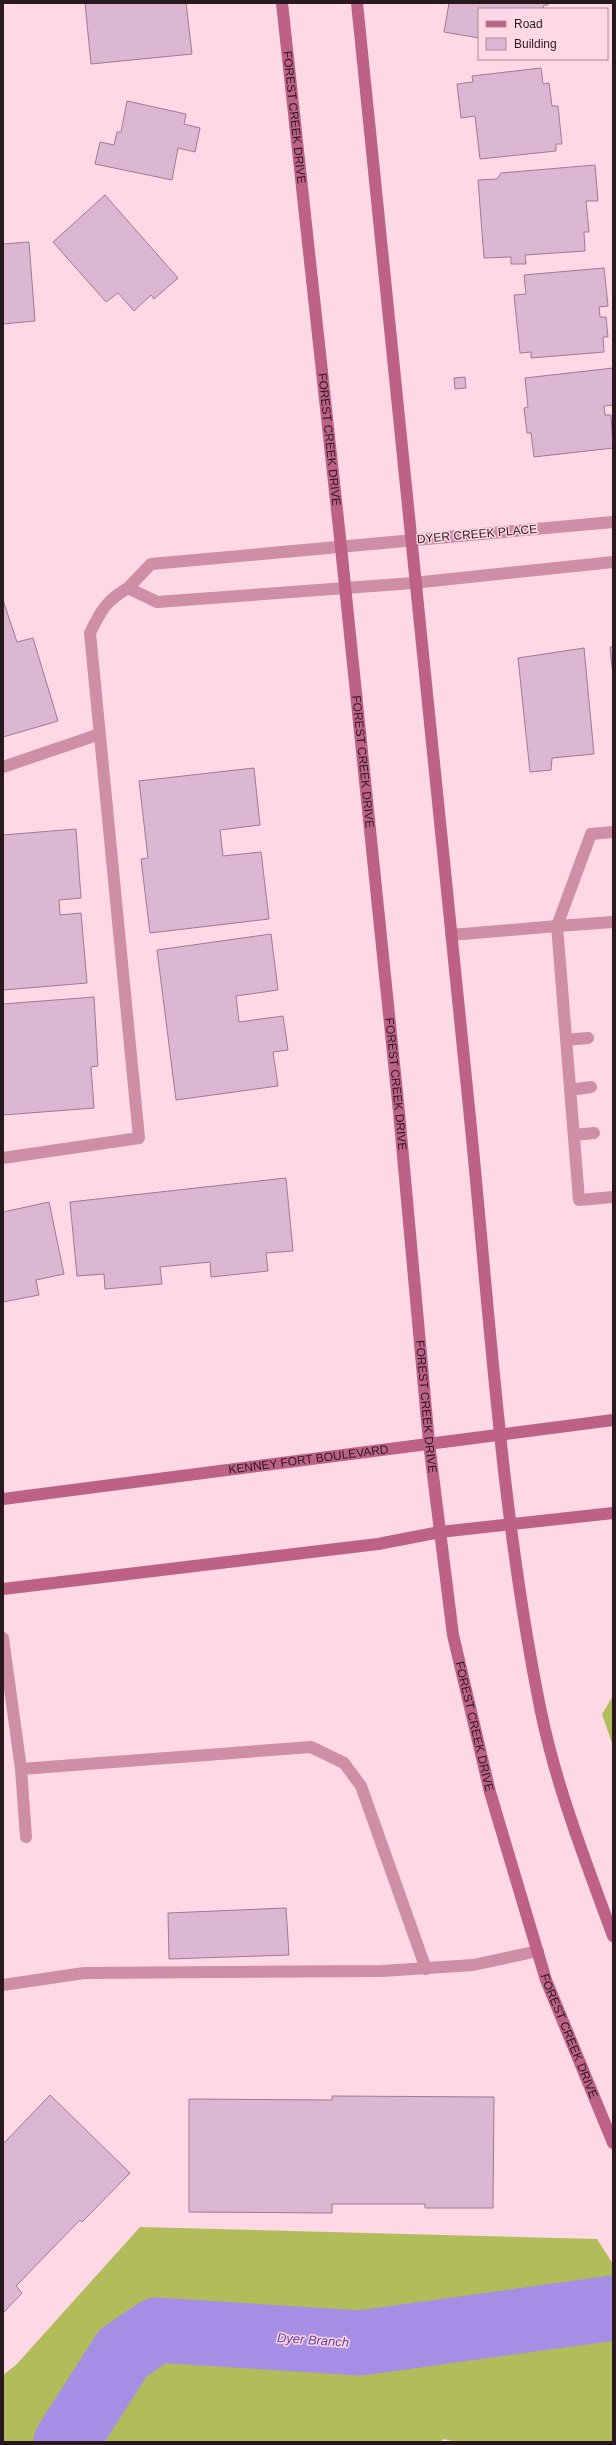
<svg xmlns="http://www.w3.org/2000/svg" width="616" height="2445" font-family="Helvetica,sans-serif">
<rect width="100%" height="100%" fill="#fed8e5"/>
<path fill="#b1bd5b" d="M 613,1696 L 613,1746 L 602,1714 Z
M 140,2227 L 597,2239 L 613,2264 L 613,2442 L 456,2442 L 444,2439 L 439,2442 L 3,2442 L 3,2375 L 16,2365 Z"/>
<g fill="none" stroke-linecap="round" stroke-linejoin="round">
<path stroke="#a58ee4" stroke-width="65" d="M 66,2442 L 123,2353 L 157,2330 L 360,2343 L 613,2308"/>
</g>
<path fill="#dcb7d2" stroke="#9d7a94" d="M 85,3 L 186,3 L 192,54 L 91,64 Z
M 449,3 L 548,3 L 548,5 L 544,5 L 543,9 L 479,9 L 479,38 L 444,32 Z
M 541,68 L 543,84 L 549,83 L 552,106 L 558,106 L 562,144 L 556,144 L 556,151 L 480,159 L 475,116 L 461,118 L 457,84 L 473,82 L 472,76 Z
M 127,101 L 186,114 L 184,124 L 200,128 L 195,152 L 178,148 L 172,180 L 95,164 L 100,142 L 114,145 L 117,132 L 121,132 Z
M 595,165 L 598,201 L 586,201 L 589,232 L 584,232 L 585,251 L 525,255 L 526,264 L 511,264 L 511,257 L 484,258 L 478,180 L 497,179 L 501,173 Z
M 105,195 L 178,278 L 154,299 L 151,295 L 134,311 L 118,293 L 106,302 L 53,242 Z
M 29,242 L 35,321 L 3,324 L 3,244 Z
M 604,268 L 608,306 L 599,307 L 600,317 L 606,317 L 608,337 L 603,337 L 604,352 L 531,358 L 531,352 L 520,353 L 514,295 L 526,294 L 524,275 Z
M 613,368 L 613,405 L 604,406 L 605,415 L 611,415 L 613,448 L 534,457 L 531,433 L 527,433 L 524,408 L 528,407 L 525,378 Z
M 465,377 L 466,388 L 455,389 L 454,378 Z
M 3,600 L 17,642 L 33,638 L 58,721 L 3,737 Z
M 610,647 L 613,647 L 613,677 Z
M 584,648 L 594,754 L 552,758 L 551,770 L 530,772 L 518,658 Z
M 254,768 L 260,825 L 220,830 L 223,856 L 261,852 L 269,919 L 150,933 L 141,859 L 148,858 L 139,781 Z
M 76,829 L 81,898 L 59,900 L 60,915 L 81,913 L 87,983 L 3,990 L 3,835 Z
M 271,934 L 278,990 L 236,996 L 239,1022 L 283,1016 L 288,1050 L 273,1052 L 278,1086 L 176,1100 L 157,950 Z
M 94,997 L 98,1066 L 91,1067 L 94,1108 L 3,1115 L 3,1004 Z
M 286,1178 L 293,1251 L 266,1253 L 268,1271 L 211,1277 L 210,1262 L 160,1267 L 162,1284 L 105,1289 L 104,1274 L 77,1276 L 70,1202 Z
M 49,1202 L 64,1274 L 36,1280 L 39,1295 L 3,1302 L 3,1212 Z
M 286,1908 L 289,1955 L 169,1959 L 168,1913 Z
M 50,2095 L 130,2173 L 82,2222 L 80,2220 L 16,2286 L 22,2293 L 3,2313 L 3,2144 Z
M 332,2096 L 494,2097 L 493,2208 L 425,2208 L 425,2204 L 332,2204 L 332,2213 L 189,2212 L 189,2099 L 332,2100 Z"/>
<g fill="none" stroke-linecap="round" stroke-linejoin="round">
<path stroke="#cd8ea6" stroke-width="12" d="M 3,767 L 100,734
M 613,922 L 557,926 L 579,1200 L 613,1197
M 451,935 L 557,926 L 591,834 L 613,832
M 566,1040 L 588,1038
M 570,1090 L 591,1087
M 574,1135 L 594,1133
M 3,1158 L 139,1138 L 90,633 C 101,610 107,600 128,588
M 3,1638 L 21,1769 L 311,1747 L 344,1763 L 361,1786 L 426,1969
M 21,1769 L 26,1837"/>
<path stroke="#cd8ea6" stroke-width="12" d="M 613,522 L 151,564 L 128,588 L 157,602 L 413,583 L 613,562
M 3,1985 L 84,1973 L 382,1971 L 473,1965 L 538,1951"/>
<g stroke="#bd6187" stroke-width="12">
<path id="s1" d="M 282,3 L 341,547 L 399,1112 L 429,1443 L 453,1635 L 490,1792 L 546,1980 L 613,2143"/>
<path d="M 357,3 C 393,368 430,733 468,1098 C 489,1302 500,1510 541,1712 C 557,1789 586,1862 613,1936"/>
<path id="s2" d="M 3,1499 L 613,1420"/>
<path d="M 3,1589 L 378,1544 L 440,1532 L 613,1513"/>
</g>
</g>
<g text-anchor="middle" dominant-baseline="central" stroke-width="3" stroke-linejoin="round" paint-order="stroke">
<g font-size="12" fill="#29191f" stroke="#fed8e5">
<text stroke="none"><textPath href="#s1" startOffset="115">FOREST CREEK DRIVE</textPath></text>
<text stroke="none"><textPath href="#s1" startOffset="439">FOREST CREEK DRIVE</textPath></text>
<text transform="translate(477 534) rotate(-5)">DYER CREEK PLACE</text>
<text stroke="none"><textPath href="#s1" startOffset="763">FOREST CREEK DRIVE</textPath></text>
<text stroke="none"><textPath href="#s1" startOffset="1087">FOREST CREEK DRIVE</textPath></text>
<text stroke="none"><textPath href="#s1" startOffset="1411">FOREST CREEK DRIVE</textPath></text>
<text stroke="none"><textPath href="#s2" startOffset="308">KENNEY FORT BOULEVARD</textPath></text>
<text stroke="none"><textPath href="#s1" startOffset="1735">FOREST CREEK DRIVE</textPath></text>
<text stroke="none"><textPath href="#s1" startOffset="2059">FOREST CREEK DRIVE</textPath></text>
</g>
<g font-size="13" font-style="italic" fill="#613fa2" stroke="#fed8e5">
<text transform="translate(313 2340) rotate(4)">Dyer Branch</text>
</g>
</g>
<rect width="616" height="2445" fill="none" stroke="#29191f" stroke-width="8"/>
<rect x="478" y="8" width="130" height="52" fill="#fed8e5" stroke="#a98c96"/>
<rect x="486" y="21" width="20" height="6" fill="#bd6187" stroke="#a98c96"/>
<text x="514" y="28" font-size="12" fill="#29191f">Road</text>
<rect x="486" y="38" width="20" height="12" fill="#dcb7d2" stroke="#a98c96"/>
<text x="514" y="48" font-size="12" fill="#29191f">Building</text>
</svg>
